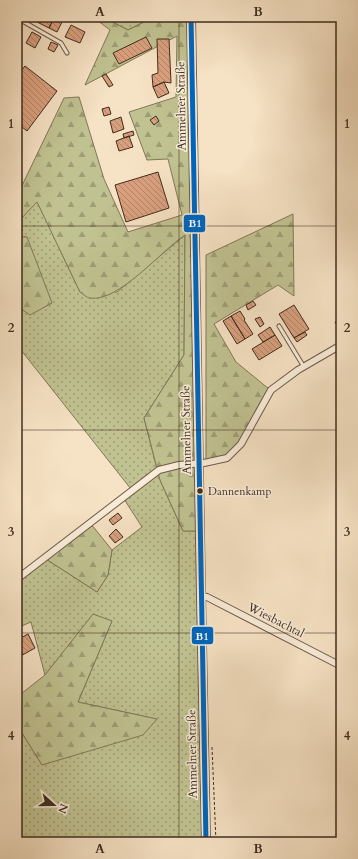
<svg xmlns="http://www.w3.org/2000/svg" width="358" height="859" font-family="Cardo,serif">
<defs>
<pattern id="grass-dots" width="8" height="8" patternUnits="userSpaceOnUse"><rect width="8" height="8" fill="#c1c291"/><path d="M2 2h.1M6 6h.1" fill="none" stroke="#9e9e76" stroke-width="1.8" stroke-linecap="round"/></pattern>
<pattern id="forest-firs" width="22" height="20" patternUnits="userSpaceOnUse"><rect width="22" height="20" fill="#c1c291"/><path d="M5 1l3.5 6h-7zM16 11l3.5 6h-7z" fill="#9e9e76"/></pattern>
<pattern id="building-back-hatch" width="6" height="6" patternUnits="userSpaceOnUse"><rect width="6" height="6" fill="#daa07e"/><path d="M-1 5l2 2M0 0l6 6M5-1l2 2" fill="none" stroke="#b28367"/></pattern>
</defs>
<rect width="100%" height="100%" fill="#f6e2c4"/>
<filter id="stains"><feTurbulence type="fractalNoise" baseFrequency=".005" numOctaves="4"/><feColorMatrix values="0 0 0 0 .2 0 0 0 0 .09 0 0 0 0 .02 0 0 0 .5 -.17"/></filter>
<radialGradient id="worn" r=".72"><stop offset=".6" stop-color="#630" stop-opacity="0"/><stop offset="1" stop-color="#630" stop-opacity=".3"/></radialGradient>
<path fill="url(#grass-dots)" stroke="#807858" d="M 103,17 L 154,17 L 128,30 Z
M 37,201 L 80,292 L 117,292 L 185,235 L 184,355 L 144,418 L 157,469 L 131,489 L 17,345 L 17,306 L 30,314 L 27,237 L 17,237 L 17,223 Z
M 158,472 L 160,480 L 183,531 L 198,531 L 207,842 L 17,842 L 17,725 L 42,765 L 156,719 L 78,702 L 112,621 L 93,615 L 45,675 L 31,622 L 17,628 L 17,581 L 46,559 L 97,592 L 108,575 L 112,550 L 142,527 L 124,499 Z"/>
<path fill="url(#forest-firs)" stroke="#807858" d="M 93,17 L 103,17 L 128,30 L 154,17 L 187,17 L 198,531 L 183,531 L 160,480 L 144,418 L 184,355 L 185,235 C 162,250 118,303 90,298 C 87,298 83,294 80,292 L 37,202 L 17,223 L 17,196 L 64,98 L 79,97 L 104,179 L 128,232 L 182,215 L 168,159 L 147,160 L 129,112 L 176,97 L 177,36 L 85,85 L 110,30 Z
M 293,214 L 294,296 L 278,285 L 214,324 L 236,362 L 269,389 L 240,443 L 226,458 L 206,463 L 206,255 Z
M 17,237 L 27,237 L 52,303 L 30,315 L 17,306 Z
M 91,524 L 112,550 L 108,575 L 97,592 L 46,559 Z
M 93,614 L 112,621 L 78,702 L 157,719 L 143,735 L 42,765 L 17,725 L 17,697 L 45,675 Z"/>
<path fill="url(#building-back-hatch)" stroke="#3f2d1e" d="M 39,17 L 54,18 L 49,28 L 37,22 Z
M 54,18 L 62,22 L 57,32 L 49,28 Z
M 71,25 L 85,32 L 80,43 L 65,37 Z
M 32,32 L 41,37 L 35,48 L 26,43 Z
M 146,37 L 152,48 L 119,64 L 113,53 Z
M 157,39 L 169,39 L 171,83 L 164,82 L 153,87 L 152,75 L 158,73 Z
M 51,42 L 58,45 L 54,52 L 48,49 Z
M 25,66 L 57,91 L 27,131 L 17,123 L 17,76 Z
M 106,74 L 113,85 L 109,87 L 102,76 Z
M 164,82 L 169,93 L 158,98 L 153,87 Z
M 109,107 L 111,114 L 104,116 L 102,109 Z
M 156,116 L 159,121 L 154,125 L 150,120 Z
M 121,117 L 124,129 L 113,133 L 110,121 Z
M 133,131 L 134,135 L 124,138 L 123,134 Z
M 129,136 L 133,147 L 119,151 L 116,141 Z
M 158,172 L 169,208 L 126,222 L 115,185 Z
M 253,301 L 256,305 L 248,310 L 246,305 Z
M 294,305 L 309,329 L 294,338 L 279,314 Z
M 240,311 L 245,319 L 244,320 L 253,334 L 245,339 L 231,316 Z
M 231,316 L 245,339 L 237,344 L 223,321 Z
M 260,317 L 264,324 L 260,327 L 255,319 Z
M 341,319 L 341,327 L 339,329 L 335,322 Z
M 270,327 L 275,335 L 263,342 L 258,335 Z
M 305,332 L 307,335 L 297,342 L 294,338 Z
M 275,335 L 282,346 L 259,360 L 252,349 Z
M 118,513 L 122,518 L 113,525 L 109,520 Z
M 116,529 L 123,537 L 115,543 L 109,536 Z
M 28,634 L 35,648 L 17,658 L 17,640 Z"/>
<g fill="none" stroke-linecap="round" stroke-linejoin="round">
<defs>
<path id="service" d="M 17,18 L 61,43 L 67,53
M 279,326 L 304,367"/>
<path id="minor" d="M 17,579 L 159,470 L 179,465 L 204,463 L 227,458 L 241,444 L 271,390 L 298,370 L 341,345
M 201,596 L 207,597 L 341,666"/>
<path id="tertiary" d="M 191,17 L 201,596 L 206,842"/>
</defs>
<use href="#service" stroke="#6d5a48" stroke-width="5"/>
<use href="#minor" stroke="#6d5a48" stroke-width="8"/>
<use href="#tertiary" stroke="#6d5a48" stroke-width="10"/>
<path stroke="#3f2d1e" stroke-width="1" stroke-dasharray="3 2" stroke-linecap="butt" d="M 212,747 L 216,842"/>
<use href="#service" stroke="#f9ecd9" stroke-width="3"/>
<use href="#minor" stroke="#f9ecd9" stroke-width="6"/>
<use href="#tertiary" stroke="#f9ecd9" stroke-width="8"/>
<defs>
<path id="bus-1" d="M 191,17 L 206,842"/>
</defs>
<use href="#bus-1" stroke="#f9ecd9" stroke-width="8"/>
<use href="#bus-1" stroke="#0065bd" stroke-width="5"/>
</g>
<path fill="none" stroke="#3f2d1e" stroke-width="1" stroke-opacity="0.55" d="M 179,17 L 179,842M 17,226 L 341,226M 17,430 L 341,430M 17,633 L 341,633"/>
<circle fill="#3f2d1e" stroke="#f9ecd9" stroke-width="1.5" cx="200" cy="491" r="3.5"/>
<g text-anchor="middle" dominant-baseline="central" stroke-width="3" stroke-linejoin="round" paint-order="stroke">
<g font-size="11" fill="#3f2d1e" stroke="#f9ecd9" text-anchor="start">
<text x="208" y="491">Dannenkamp</text>
</g>
<g font-size="12" fill="#3f2d1e" stroke="#f9ecd9">
<text transform="translate(181 106) rotate(-91)">Ammelner Straße</text>
<text transform="translate(186 430) rotate(-91)">Ammelner Straße</text>
<text transform="translate(276 620) rotate(27)">Wiesbachtal</text>
<text transform="translate(192 754) rotate(-91)">Ammelner Straße</text>
</g>
</g>
<g stroke="#f9ecd9" stroke-width="1.5">
<rect x="183" y="214" width="23" height="19" rx="4" fill="#0065bd"/>
<rect x="191" y="626" width="23" height="19" rx="4" fill="#0065bd"/>
</g>
<g font-size="11" text-anchor="middle" font-weight="bold" fill="#fff">
<text x="195" y="227">B1</text>
<text x="202" y="640">B1</text>
</g>
<rect width="358" height="859" fill="none" stroke="#f6e2c4" stroke-width="44"/>
<g transform="translate(54 805) rotate(111)" stroke="#f9ecd9" stroke-width="3" paint-order="stroke">
<path d="M0-3L7 15L0 10L-7 15Z" fill="#3f2d1e"/>
<text y="-6" font-size="11" font-weight="bold" text-anchor="middle" fill="#3f2d1e">N</text>
</g>
<rect x="22" y="22" width="314" height="815" fill="none" stroke="#3f2d1e" stroke-width="1.5"/>
<g font-size="13" text-anchor="middle" font-weight="bold" fill="#3f2d1e">
<text x="100" y="16">A</text>
<text x="258" y="16">B</text>
<text x="11" y="128">1</text>
<text x="347" y="128">1</text>
<text x="11" y="332">2</text>
<text x="347" y="332">2</text>
<text x="11" y="536">3</text>
<text x="347" y="536">3</text>
<text x="11" y="740">4</text>
<text x="347" y="740">4</text>
<text x="100" y="853">A</text>
<text x="258" y="853">B</text>
</g>
<rect width="100%" height="100%" filter="url(#stains)"/>
<rect width="100%" height="100%" fill="url(#worn)"/>
</svg>
